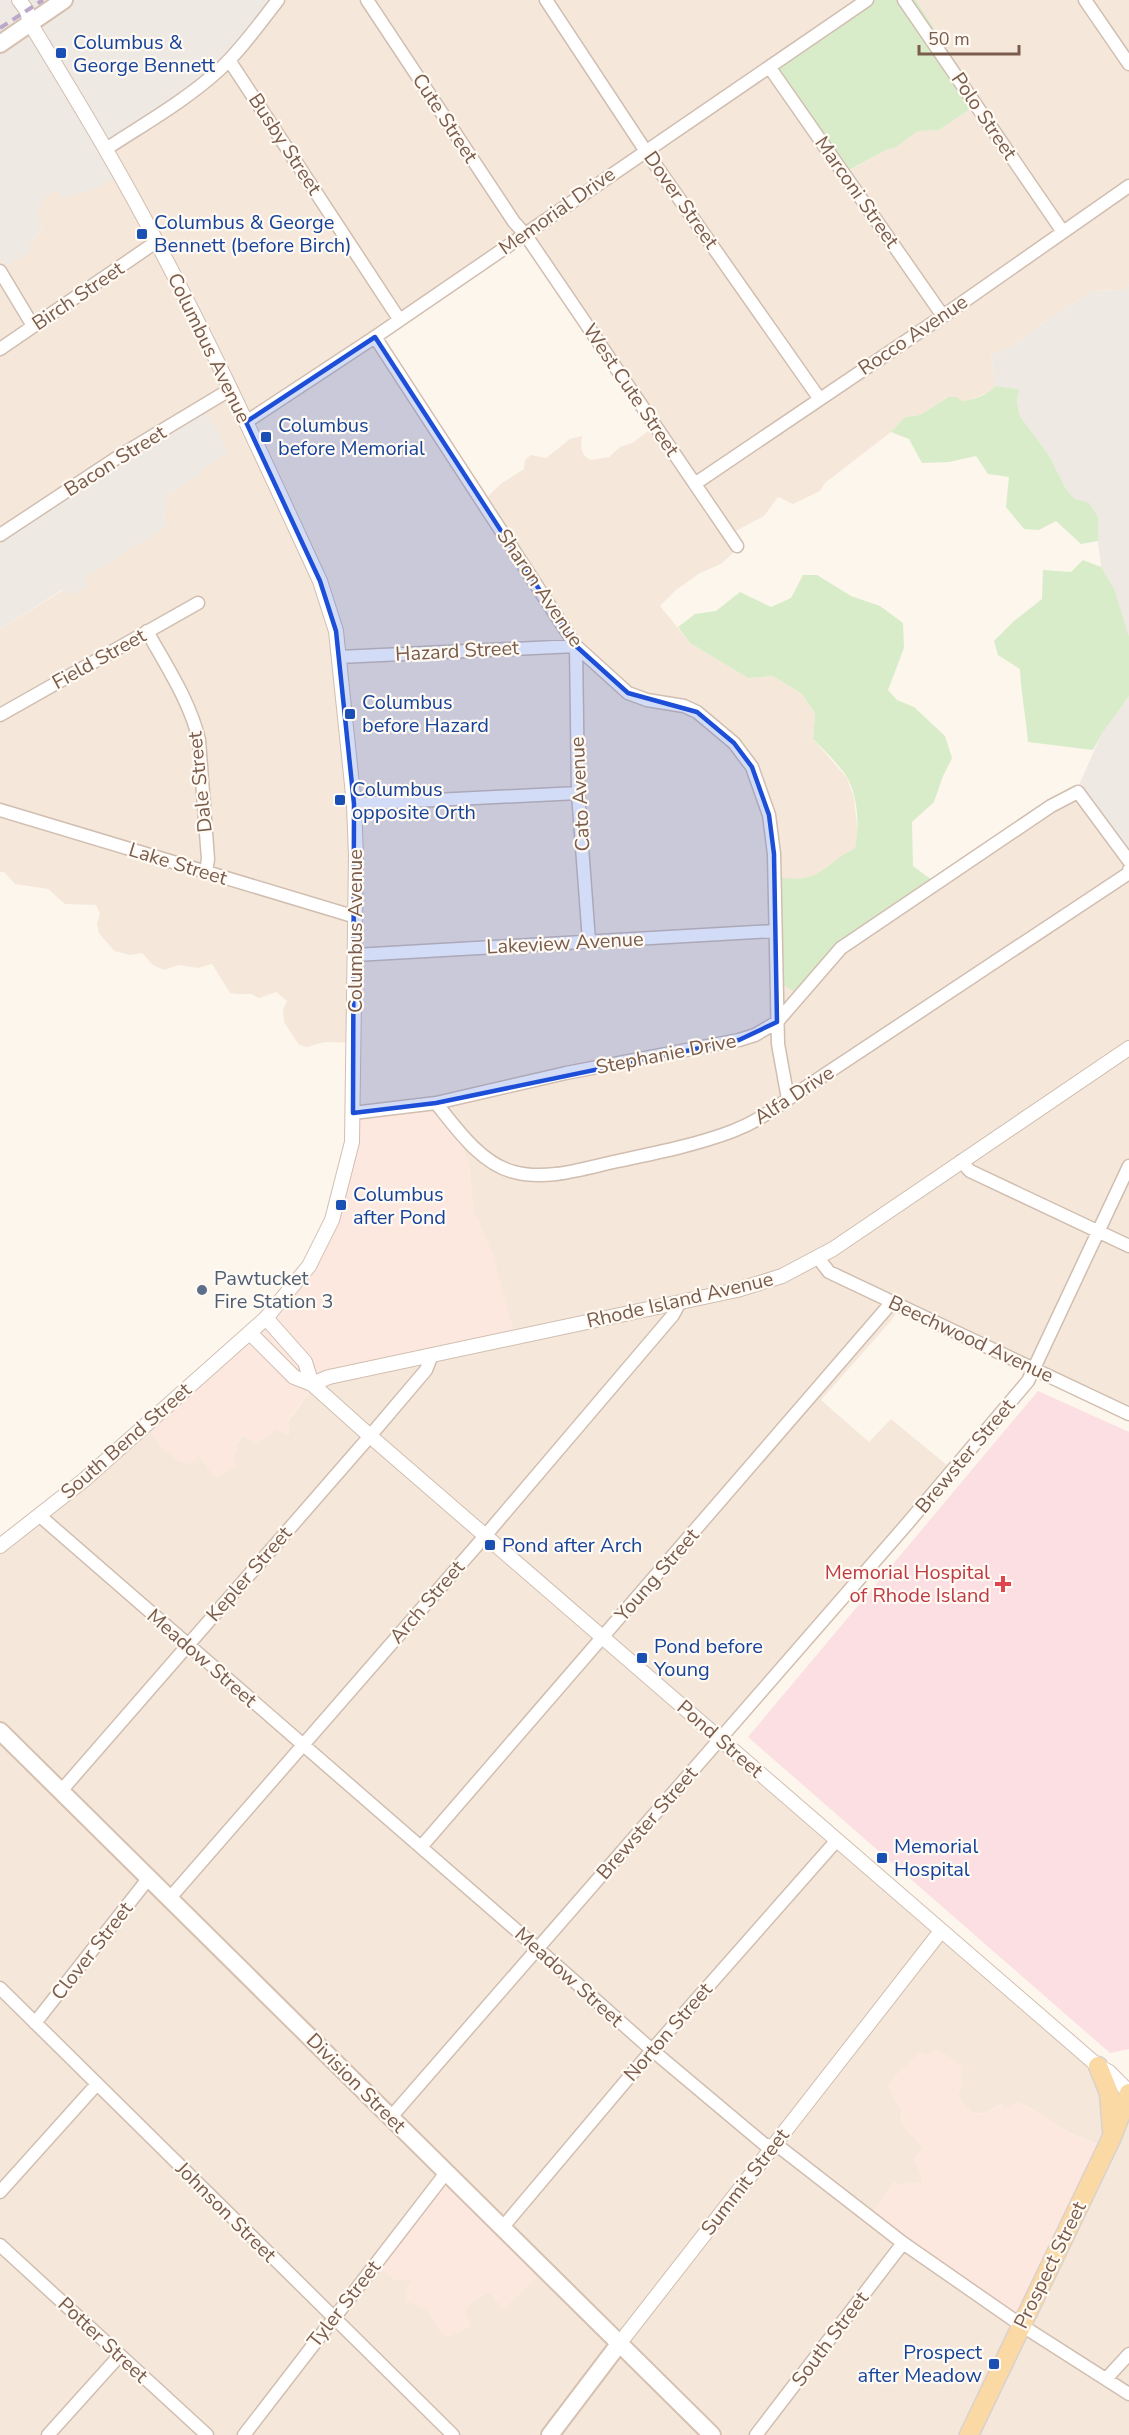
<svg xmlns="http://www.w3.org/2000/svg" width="1129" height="2435" font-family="'Nunito Sans',sans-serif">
<rect width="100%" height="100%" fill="#fdf6ec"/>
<path fill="#f5e8da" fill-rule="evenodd" d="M 278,0 L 862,0 L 774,62 L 850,170 L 888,149 L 895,148 L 918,131 L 939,130 L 981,102 L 916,0 L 1129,0 L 1129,285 L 1124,290 L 1092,291 L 1040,325 L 1009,348 L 991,355 L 995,386 L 992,391 L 969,400 L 961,401 L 949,397 L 920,415 L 905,417 L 891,432 L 825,483 L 820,491 L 793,504 L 778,497 L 764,516 L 734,532 L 739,543 L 733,553 L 721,564 L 700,573 L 676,590 L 660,606 L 690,643 L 748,678 L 773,676 L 802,694 L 815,713 L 813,739 L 847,778 L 854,798 L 858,835 L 855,848 L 810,879 L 791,880 L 774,876 L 837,950 L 1075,794 L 1129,869 L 1129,1411 L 902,1305 L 890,1322 L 821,1400 L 869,1442 L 891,1419 L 953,1470 L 723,1734 L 1129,2087 L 1129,2435 L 0,2435 L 0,1547 L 147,1426 L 164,1449 L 233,1454 L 242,1435 L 277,1429 L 289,1435 L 288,1421 L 313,1387 L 314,1380 L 323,1370 L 514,1333 L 473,1208 L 469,1167 L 463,1148 L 448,1121 L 357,1109 L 357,1043 L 325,1042 L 307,1047 L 299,1045 L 284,1022 L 283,1009 L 287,1001 L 276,992 L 259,998 L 251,994 L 237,994 L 230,993 L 212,964 L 198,968 L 179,965 L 164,970 L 153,965 L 142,953 L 130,955 L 114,951 L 99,933 L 97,924 L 100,914 L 96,905 L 65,904 L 48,889 L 15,884 L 4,872 L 0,872 L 0,629 L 166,527 L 164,515 L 167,496 L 200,474 L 0,534 L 0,257 L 6,266 L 30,244 L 42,229 L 37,212 L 47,195 L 57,191 L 64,198 L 75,193 L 86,193 L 107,146 ZM 530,234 L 656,416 L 659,423 L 632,443 L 620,447 L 609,457 L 590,460 L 584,455 L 581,448 L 582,436 L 570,439 L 546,458 L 531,455 L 525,460 L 524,469 L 502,483 L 488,496 L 377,336 ZM 963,2083 L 957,2096 L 972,2114 L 983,2113 L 1002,2104 L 1004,2110 L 1019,2102 L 1072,2134 L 1103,2146 L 873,2214 L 894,2182 L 900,2186 L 922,2184 L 921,2173 L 914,2159 L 924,2148 L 902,2124 L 901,2111 ZM 546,2267 L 504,2308 L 489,2292 L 471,2302 L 443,2335 L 427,2310 L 415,2303 L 411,2280 Z"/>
<path fill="#fde8e0" d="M 436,1105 L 448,1121 L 463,1148 L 469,1167 L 473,1208 L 493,1255 L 514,1333 L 323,1370 L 314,1380 L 313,1387 L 288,1420 L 289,1435 L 277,1429 L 256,1444 L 242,1435 L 238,1442 L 238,1449 L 233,1454 L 237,1466 L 215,1478 L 197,1452 L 197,1460 L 187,1464 L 177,1460 L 164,1449 L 147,1426 L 260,1324 L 336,1218 L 357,1109 Z
M 939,2050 L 961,2065 L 963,2070 L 960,2075 L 963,2083 L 957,2096 L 972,2114 L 983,2113 L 1002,2104 L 1004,2109 L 1019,2102 L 1072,2134 L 1103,2146 L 1019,2318 L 872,2214 L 894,2182 L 900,2186 L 908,2182 L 922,2184 L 921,2173 L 914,2159 L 924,2148 L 902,2124 L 901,2111 L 888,2086 L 898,2073 L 921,2052 L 926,2055 Z
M 445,2167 L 546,2267 L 504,2308 L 489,2292 L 471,2302 L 465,2311 L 471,2326 L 448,2337 L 443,2335 L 427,2310 L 407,2301 L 406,2291 L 411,2280 L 397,2281 L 373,2264 Z"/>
<path fill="#efe9e4" d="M 0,0 L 278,0 L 234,52 L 186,94 L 108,146 L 122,174 L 86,193 L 75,193 L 64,198 L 57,191 L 47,195 L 37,212 L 42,229 L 30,244 L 30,252 L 5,266 L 0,257 Z
M 1129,285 L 1129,636 L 1114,588 L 1101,567 L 1098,541 L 1098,517 L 1075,499 L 1066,489 L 1050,457 L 1020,416 L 1017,402 L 1019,389 L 995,386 L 991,355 L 1009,348 L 1040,325 L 1092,291 L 1124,290 Z
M 204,405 L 229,453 L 204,467 L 200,474 L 167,496 L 164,515 L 166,527 L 86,577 L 87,588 L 69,595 L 62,590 L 0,629 L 0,534 Z
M 1129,696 L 1129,869 L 1075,794 L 1101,735 Z"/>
<path fill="#fbdfe3" d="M 1038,1391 L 1129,1432 L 1129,2049 L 1110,2053 L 748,1737 Z"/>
<path fill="#d8ecc9" d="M 862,0 L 916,0 L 981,102 L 939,130 L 918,131 L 895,148 L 888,149 L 849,170 L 774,62 Z
M 995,386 L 1019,389 L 1017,402 L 1020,416 L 1050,457 L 1066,489 L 1075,499 L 1089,503 L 1098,517 L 1098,541 L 1081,544 L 1056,521 L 1039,530 L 1024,529 L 1006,507 L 1009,477 L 988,474 L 976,456 L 949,462 L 922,463 L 909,439 L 891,432 L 905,417 L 920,415 L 949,397 L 957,397 L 961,401 C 972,400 989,395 995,386 Z
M 1083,560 L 1101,567 L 1114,588 L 1129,636 L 1129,696 L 1101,735 L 1093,750 L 1028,742 C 1026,717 1021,694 1020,669 L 998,655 L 994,641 L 1014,621 L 1042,599 L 1043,570 L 1071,572 Z
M 803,575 L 817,575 L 851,596 L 880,606 L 903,623 L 904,648 L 888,690 L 897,700 L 914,707 L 945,736 L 952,758 L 943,776 L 934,802 L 912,822 L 913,866 L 932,880 L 837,950 L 795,992 L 778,982 L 773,876 C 819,886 820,867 855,848 C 860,827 858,793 845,774 C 836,762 824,750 813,739 L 815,713 L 802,694 L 773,676 L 748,678 L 690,643 L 678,627 L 695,614 L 716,611 L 740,592 L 771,607 L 791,598 Z"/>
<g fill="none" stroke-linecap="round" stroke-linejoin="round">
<defs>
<path id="minor" d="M 367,0 L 514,222 L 525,234 L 737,546
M 546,0 L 645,150 L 819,398
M 904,0 L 1063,232
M 1085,0 L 1129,64
M 229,60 L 399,319
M 770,68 L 943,316
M 106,149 C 144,124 185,101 219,70 C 241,50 259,24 278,0
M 0,271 L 33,326
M 375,337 L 576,646 L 628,693 L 647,700 L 684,706 L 697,712 L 734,743 L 752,767 L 769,815 L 774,854 L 778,1044 L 788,1099
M 0,349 L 156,242
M 246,422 L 375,337 L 867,0
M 696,483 L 943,316 L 1129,186
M 0,535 L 118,457 L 231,389
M 147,631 C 166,666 190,701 199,740 L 208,859 L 206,872
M 339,657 L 576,646 L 578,793 L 589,941
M 0,715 L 198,603
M 354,804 L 578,793
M 0,810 L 356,917
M 355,955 L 774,931
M 436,1103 C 456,1128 481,1164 514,1172 C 548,1181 585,1168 618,1161 C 656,1153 696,1145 733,1131 C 754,1123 770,1112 788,1099 L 1129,873 L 1129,870
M 353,1113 L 436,1103 L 566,1073 L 739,1040 L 755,1035 L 777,1022 L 841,948 L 1051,806 L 1078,792 L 1129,861
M 961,1161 L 970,1171 L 1129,1246
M 818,1258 L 829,1272 L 1129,1414
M 40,1516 L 538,1949 L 652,2050 L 764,2144 L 782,2149 L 903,2243 L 1021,2325 L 1129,2394
M 61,1791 L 370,1436 L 426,1370 L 432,1355
M 421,1847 L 892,1302
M 169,1899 L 485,1536 L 673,1315 L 680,1302
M 0,1988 L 453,2435
M 35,2023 L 148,1879
M 391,2117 L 907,1524 L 1028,1381 L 1129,1166
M 0,2192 L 97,2084
M 502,2228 L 652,2050 L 837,1840
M 0,2245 L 207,2435
M 1106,2379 L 1129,2354
M 48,2435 L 120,2355
M 244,2435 L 445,2174
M 756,2435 L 903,2243"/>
<path id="tertiary" d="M 266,1318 L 305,1362 L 312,1384
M 250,1333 L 294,1377 L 312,1384 L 370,1436 L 1098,2066 L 1109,2072 L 1129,2092
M 312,1384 L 329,1377 L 737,1290 L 782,1276 L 833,1249 L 1129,1048
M 0,1546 L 84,1480 L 266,1318 L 309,1266 L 332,1220 L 352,1142 L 356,856 L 354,804 L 336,631 L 320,581 C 270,473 221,365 166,260 C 125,179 77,100 30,23 L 27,11 L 19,0
M 619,2344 L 941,1931"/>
<path id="secondary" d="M 0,44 L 64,0
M 0,1731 L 712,2435
M 550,2435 L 619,2344"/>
<path id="primary" d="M 1098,2066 L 1109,2093 L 1112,2131
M 969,2435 L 1112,2137 L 1129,2093"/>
</defs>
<use href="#minor" stroke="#d1beb0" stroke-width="15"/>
<use href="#tertiary" stroke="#d1beb0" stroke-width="16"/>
<use href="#secondary" stroke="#d6c0b0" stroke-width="20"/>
<use href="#primary" stroke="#dad1cd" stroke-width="21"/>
<use href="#minor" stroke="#fff" stroke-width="12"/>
<use href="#tertiary" stroke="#fff" stroke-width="14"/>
<use href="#secondary" stroke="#fff" stroke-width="16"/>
<use href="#primary" stroke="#fbd9a5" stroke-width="18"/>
<path stroke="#b9a8c9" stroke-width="4" stroke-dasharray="9 6" stroke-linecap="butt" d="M 0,28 L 43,0"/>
</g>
<path fill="#1d4ed8" fill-opacity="0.2" stroke="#1d4ed8" stroke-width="4.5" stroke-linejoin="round" d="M 375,337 L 576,646 L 628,693 L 697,712 L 734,743 L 752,767 L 769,815 L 774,854 L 777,1022 L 739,1040 L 436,1103 L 353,1113 L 354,804 L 336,631 L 320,581 L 246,422 Z"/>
<g fill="#1a4fb4" stroke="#fffaf3" stroke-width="2">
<rect x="55" y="47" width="12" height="12" rx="3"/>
<rect x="136" y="228" width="12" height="12" rx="3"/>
<rect x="260" y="431" width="12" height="12" rx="3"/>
<rect x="344" y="708" width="12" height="12" rx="3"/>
<rect x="334" y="794" width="12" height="12" rx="3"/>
<rect x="335" y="1199" width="12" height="12" rx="3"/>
<rect x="484" y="1539" width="12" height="12" rx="3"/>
<rect x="636" y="1652" width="12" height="12" rx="3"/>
<rect x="876" y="1852" width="12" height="12" rx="3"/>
<rect x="988" y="2358" width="12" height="12" rx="3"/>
</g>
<circle fill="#5c6f8a" stroke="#fffaf3" stroke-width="2" cx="202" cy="1290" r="6"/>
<path fill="#e0444e" stroke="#fffaf3" stroke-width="2" d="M1000 1575h6v6h6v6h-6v6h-6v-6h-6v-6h6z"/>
<g text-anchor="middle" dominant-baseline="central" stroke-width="4.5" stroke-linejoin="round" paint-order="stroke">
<g font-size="20" fill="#164399" stroke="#fffaf3" text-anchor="start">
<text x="73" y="42">Columbus &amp;<tspan x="73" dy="23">George Bennett</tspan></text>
<text x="154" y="222">Columbus &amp; George<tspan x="154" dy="23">Bennett (before Birch)</tspan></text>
<text x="278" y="425">Columbus<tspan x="278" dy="23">before Memorial</tspan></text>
<text x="362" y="702">Columbus<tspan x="362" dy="23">before Hazard</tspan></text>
<text x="352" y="789">Columbus<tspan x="352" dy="23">opposite Orth</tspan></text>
<text x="353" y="1194">Columbus<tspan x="353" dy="23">after Pond</tspan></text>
<text x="502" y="1545">Pond after Arch</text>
<text x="654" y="1646">Pond before<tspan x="654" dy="23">Young</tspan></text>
<text x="894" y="1846">Memorial<tspan x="894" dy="23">Hospital</tspan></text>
<text x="982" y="2352" text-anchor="end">Prospect<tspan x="982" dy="23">after Meadow</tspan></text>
</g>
<g font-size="20" fill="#7a5c4d" stroke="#fffaf3">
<text transform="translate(984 116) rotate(56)">Polo Street</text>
<text transform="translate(445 118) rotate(57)">Cute Street</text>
<text transform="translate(285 144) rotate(57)">Busby Street</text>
<text transform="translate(857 192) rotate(55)">Marconi Street</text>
<text transform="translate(681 200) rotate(55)">Dover Street</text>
<text transform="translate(557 211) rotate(-35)">Memorial Drive</text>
<text transform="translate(78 296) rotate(-34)">Birch Street</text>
<text transform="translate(913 335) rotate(-34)">Rocco Avenue</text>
<text transform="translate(209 348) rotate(64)">Columbus Avenue</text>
<text transform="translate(631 390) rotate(56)">West Cute Street</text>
<text transform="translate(115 461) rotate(-32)">Bacon Street</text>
<text transform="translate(540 588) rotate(56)">Sharon Avenue</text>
<text transform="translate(457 651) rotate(-3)">Hazard Street</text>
<text transform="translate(99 659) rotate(-29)">Field Street</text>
<text transform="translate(200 782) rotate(-96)">Dale Street</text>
<text transform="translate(580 794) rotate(-93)">Cato Avenue</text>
<text transform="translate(178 864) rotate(17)">Lake Street</text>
<text transform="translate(355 931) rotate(-90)">Columbus Avenue</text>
<text transform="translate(565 943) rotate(-3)">Lakeview Avenue</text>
<text transform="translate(666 1054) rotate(-11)">Stephanie Drive</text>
<text transform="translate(794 1095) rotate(-33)">Alfa Drive</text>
<text transform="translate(680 1300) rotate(-13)">Rhode Island Avenue</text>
<text transform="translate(971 1339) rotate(25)">Beechwood Avenue</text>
<text transform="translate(126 1441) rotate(-41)">South Bend Street</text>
<text transform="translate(965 1456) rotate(-50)">Brewster Street</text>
<text transform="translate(249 1574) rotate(-49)">Kepler Street</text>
<text transform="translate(657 1575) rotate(-49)">Young Street</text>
<text transform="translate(427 1602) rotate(-49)">Arch Street</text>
<text transform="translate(202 1658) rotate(41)">Meadow Street</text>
<text transform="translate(720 1739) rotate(41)">Pond Street</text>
<text transform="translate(647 1823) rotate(-49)">Brewster Street</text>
<text transform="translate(92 1951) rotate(-52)">Clover Street</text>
<text transform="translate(569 1977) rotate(42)">Meadow Street</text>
<text transform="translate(668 2032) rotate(-49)">Norton Street</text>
<text transform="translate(356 2083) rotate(45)">Division Street</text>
<text transform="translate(745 2182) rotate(-52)">Summit Street</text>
<text transform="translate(226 2212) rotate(45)">Johnson Street</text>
<text transform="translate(1050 2265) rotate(-64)">Prospect Street</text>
<text transform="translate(344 2304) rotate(-52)">Tyler Street</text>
<text transform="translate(830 2339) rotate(-53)">South Street</text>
<text transform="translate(103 2340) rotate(43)">Potter Street</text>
</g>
<g font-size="20" fill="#4e5e75" stroke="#fffaf3" text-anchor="start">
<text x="214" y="1278">Pawtucket<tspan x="214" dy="23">Fire Station 3</tspan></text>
</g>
<g font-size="20" fill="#be3a42" stroke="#fffaf3" text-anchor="end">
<text x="990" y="1572">Memorial Hospital<tspan x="990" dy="23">of Rhode Island</tspan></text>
</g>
</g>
<path d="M919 45v9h100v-9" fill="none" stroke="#7a5c4d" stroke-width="3"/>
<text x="928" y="45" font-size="18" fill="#7a5c4d" stroke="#fffaf3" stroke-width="4.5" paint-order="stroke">50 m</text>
</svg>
